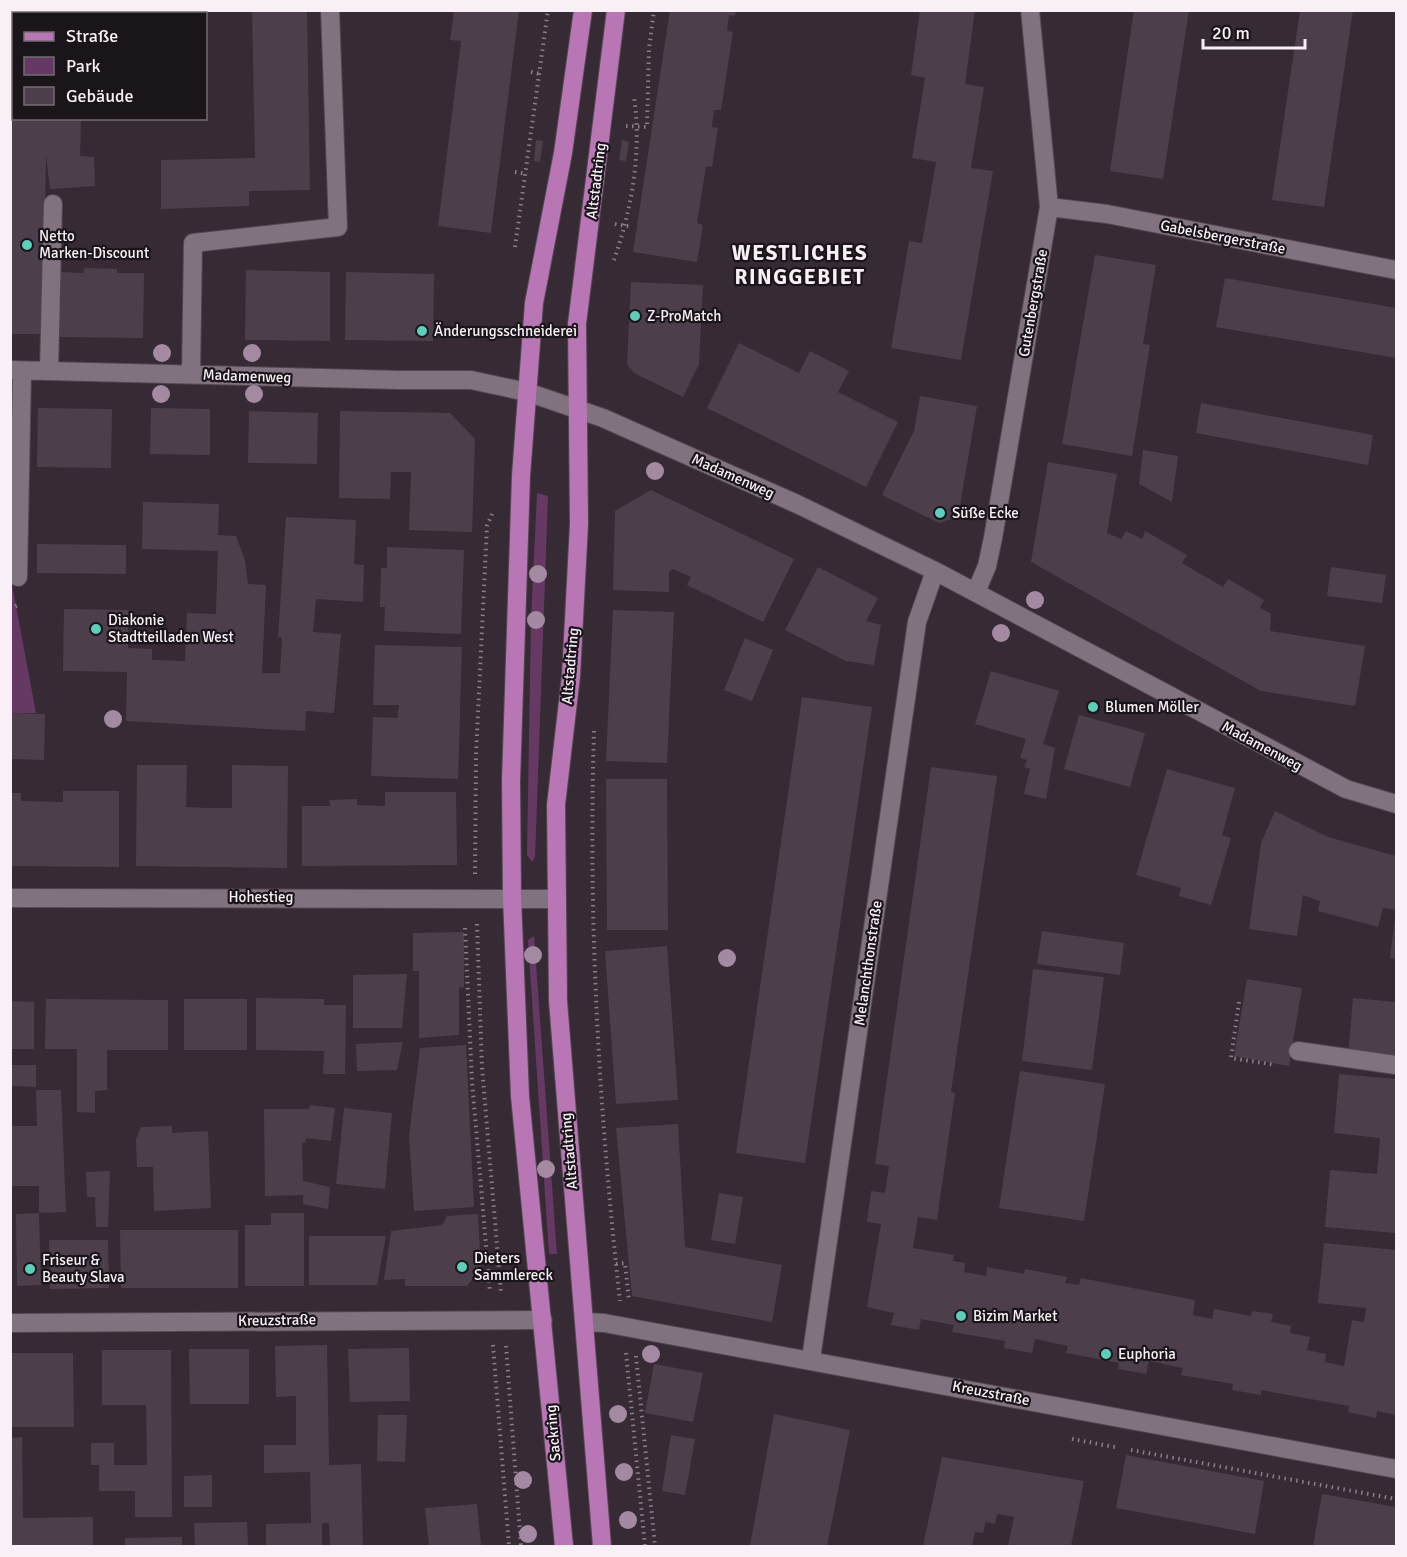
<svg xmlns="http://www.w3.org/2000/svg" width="1407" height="1557" font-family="Signika,sans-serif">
<rect width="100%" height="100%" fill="#362a35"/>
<path fill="#663864" d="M 537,493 L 548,496 L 535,857 L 532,862 L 527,855 L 531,619 Z
M 11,579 L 36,713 L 11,713 Z
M 534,936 L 557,1254 L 549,1254 L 528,940 Z"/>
<path fill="#4c3f4b" d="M 252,10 L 307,10 L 310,190 L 249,191 L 249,206 L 161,209 L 161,160 L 255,158 Z
M 454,10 L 519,10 L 491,233 L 438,226 L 461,41 L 450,40 Z
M 670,10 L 736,10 L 735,16 L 729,15 L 727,31 L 733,32 L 721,110 L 714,110 L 712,127 L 718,128 L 712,167 L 706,166 L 697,223 L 703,225 L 697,262 L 633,252 Z
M 920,10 L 975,10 L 965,84 L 984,87 L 971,168 L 993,171 L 961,360 L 891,348 L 909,241 L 922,243 L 936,162 L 912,158 L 925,78 L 911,75 Z
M 1134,10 L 1189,10 L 1163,179 L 1110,171 Z
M 1300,10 L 1353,10 L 1324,207 L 1272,200 Z
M 10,59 L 14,59 L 14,118 L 81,118 L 80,156 L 94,157 L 95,186 L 50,189 L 46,156 L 43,334 L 10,334 Z
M 536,140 L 543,141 L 540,162 L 534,161 Z
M 622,140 L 629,142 L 626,161 L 619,160 Z
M 1095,255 L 1156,265 L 1143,344 L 1150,345 L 1132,456 L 1062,444 Z
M 84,268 L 117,269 L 117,273 L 144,273 L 143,338 L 58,337 L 60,272 L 84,273 Z
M 246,270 L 330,272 L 330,341 L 245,340 Z
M 346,272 L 434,274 L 433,341 L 345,340 Z
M 1225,278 L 1396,308 L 1396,358 L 1216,327 Z
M 631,282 L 703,285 L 699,364 L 683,397 L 634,373 L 627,364 Z
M 739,343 L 799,373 L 810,351 L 849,371 L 838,392 L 898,422 L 866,487 L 707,408 Z
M 920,396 L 977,406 L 958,517 L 939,523 L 882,495 L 914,431 Z
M 1201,403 L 1373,435 L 1368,465 L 1196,433 Z
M 38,408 L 112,409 L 111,468 L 37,467 Z
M 151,408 L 210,409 L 210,455 L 150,454 Z
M 249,411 L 318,413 L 317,464 L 248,463 Z
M 340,411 L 450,413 L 475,439 L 472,532 L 409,530 L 411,472 L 391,472 L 390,499 L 339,498 Z
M 1143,450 L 1178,456 L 1172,502 L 1139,484 Z
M 1048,462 L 1117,474 L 1107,533 L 1121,539 L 1126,531 L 1142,539 L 1145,531 L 1187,555 L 1182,563 L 1223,587 L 1228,579 L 1264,600 L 1260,608 L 1271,614 L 1270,631 L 1365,646 L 1355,706 L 1261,691 L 1031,562 Z
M 651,490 L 794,559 L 763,622 L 687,585 L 691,577 L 673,569 L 669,572 L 669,592 L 613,590 L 615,511 Z
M 143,502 L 219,504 L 218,535 L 236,536 L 245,560 L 248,584 L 266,585 L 262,673 L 280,673 L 282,638 L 278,637 L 286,517 L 356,520 L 354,564 L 364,565 L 363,602 L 316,599 L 313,632 L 341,634 L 334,713 L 306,711 L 305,731 L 126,721 L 127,672 L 63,671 L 64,609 L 128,610 L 128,648 L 152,649 L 152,660 L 185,661 L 187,613 L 216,614 L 218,551 L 142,549 Z
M 37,544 L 126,545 L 126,574 L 37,573 Z
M 387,547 L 464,550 L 461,634 L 384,631 L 385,607 L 380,607 L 381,568 L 387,568 Z
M 818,567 L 878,598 L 866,621 L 881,625 L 874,665 L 846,661 L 785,630 Z
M 1331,567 L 1386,575 L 1382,603 L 1327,596 Z
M 613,610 L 674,612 L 667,763 L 606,761 Z
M 745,638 L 773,650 L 752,701 L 724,690 Z
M 375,645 L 462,647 L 458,779 L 371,776 L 373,717 L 398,718 L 398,712 L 399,705 L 373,705 Z
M 991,671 L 1059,691 L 1043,744 L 1055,748 L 1046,799 L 1024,794 L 1030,769 L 1024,767 L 1027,760 L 1020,758 L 1026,739 L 975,724 Z
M 802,697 L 872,707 L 805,1163 L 736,1153 Z
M 10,713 L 45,714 L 44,760 L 10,759 Z
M 1079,715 L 1145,733 L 1130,787 L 1064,769 Z
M 137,765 L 187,765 L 186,807 L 209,808 L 232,808 L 232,765 L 288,766 L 287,868 L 136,866 Z
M 931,767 L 997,776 L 951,1092 L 955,1093 L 937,1220 L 918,1217 L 913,1248 L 954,1255 L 953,1261 L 965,1263 L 964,1272 L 986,1276 L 987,1267 L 1024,1274 L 1025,1269 L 1067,1277 L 1065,1283 L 1079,1285 L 1081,1278 L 1195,1300 L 1193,1315 L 1212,1319 L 1214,1309 L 1251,1316 L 1252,1311 L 1273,1314 L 1271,1322 L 1291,1326 L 1290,1333 L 1310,1337 L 1307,1350 L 1326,1354 L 1325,1362 L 1344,1366 L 1352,1320 L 1364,1322 L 1366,1308 L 1318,1303 L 1324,1243 L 1396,1250 L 1396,1415 L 1377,1411 L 1376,1418 L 1348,1412 L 1349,1406 L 1261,1390 L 1261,1395 L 1232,1390 L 1233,1384 L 1181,1375 L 1183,1368 L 1149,1361 L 1146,1374 L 1118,1369 L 1119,1363 L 1066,1353 L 1068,1346 L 1035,1339 L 1032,1353 L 1004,1348 L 1005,1341 L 952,1332 L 954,1325 L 921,1319 L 919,1330 L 891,1325 L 894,1313 L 867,1307 L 881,1224 L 867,1222 L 871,1191 L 885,1193 L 889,1166 L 875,1164 Z
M 1167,769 L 1235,788 L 1222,835 L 1231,838 L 1211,905 L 1179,896 L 1181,888 L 1136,875 Z
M 606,779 L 667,779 L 668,930 L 607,930 Z
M 63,791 L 119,791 L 119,867 L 10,866 L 10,793 L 21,793 L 21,801 L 63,802 Z
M 385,792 L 456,792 L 457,865 L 302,866 L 302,806 L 330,806 L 329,800 L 357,799 L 357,805 L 385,806 Z
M 1275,811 L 1328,837 L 1396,856 L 1396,910 L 1383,908 L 1378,927 L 1318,911 L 1320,901 L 1303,895 L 1297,936 L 1249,929 L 1261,843 Z
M 1395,918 L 1396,918 L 1396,959 L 1390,958 Z
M 1042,931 L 1124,943 L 1120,975 L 1037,964 Z
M 464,932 L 464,987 L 459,988 L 459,1035 L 419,1038 L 419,971 L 413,971 L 413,933 Z
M 667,946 L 678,1100 L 616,1104 L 605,951 Z
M 1033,969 L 1104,977 L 1092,1070 L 1022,1061 Z
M 407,974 L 402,1028 L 353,1028 L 353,975 Z
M 1247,979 L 1302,988 L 1289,1066 L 1234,1056 Z
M 256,998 L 324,999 L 324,1005 L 346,1005 L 345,1074 L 323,1074 L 324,1051 L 256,1050 Z
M 1353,998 L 1396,1002 L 1396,1062 L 1348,1057 Z
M 46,999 L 168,1000 L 168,1050 L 107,1050 L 107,1090 L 95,1091 L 95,1113 L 77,1112 L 77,1049 L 45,1049 Z
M 184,999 L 247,999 L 247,1050 L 184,1050 Z
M 10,1001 L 34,1002 L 34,1049 L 10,1049 Z
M 403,1042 L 397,1070 L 357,1071 L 356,1044 Z
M 466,1045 L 474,1207 L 414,1211 L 409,1136 L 420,1048 Z
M 10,1065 L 36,1065 L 36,1087 L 10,1086 Z
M 1020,1071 L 1105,1084 L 1084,1221 L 999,1208 Z
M 1339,1074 L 1396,1079 L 1396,1233 L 1325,1227 L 1330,1170 L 1377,1174 L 1380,1138 L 1334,1133 Z
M 36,1090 L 61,1090 L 66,1212 L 39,1213 L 39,1186 L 10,1186 L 10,1126 L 37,1126 Z
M 310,1105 L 335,1108 L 331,1141 L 306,1138 L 305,1143 L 302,1143 L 303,1181 L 330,1187 L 328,1209 L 303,1204 L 303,1195 L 265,1196 L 264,1109 L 309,1109 Z
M 344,1108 L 392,1113 L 385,1189 L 336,1184 Z
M 678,1124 L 685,1247 L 782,1265 L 772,1322 L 632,1296 L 616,1128 Z
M 172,1126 L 172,1133 L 208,1131 L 211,1208 L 154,1211 L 153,1167 L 137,1167 L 136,1139 L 141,1127 Z
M 110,1171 L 108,1227 L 96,1227 L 95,1197 L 87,1197 L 86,1172 Z
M 719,1193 L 743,1197 L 735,1244 L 711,1240 Z
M 39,1213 L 41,1285 L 17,1286 L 16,1214 Z
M 271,1213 L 304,1213 L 304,1286 L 245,1286 L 245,1225 L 271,1225 Z
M 478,1214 L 481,1269 L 467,1286 L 405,1286 L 405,1279 L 384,1280 L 391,1231 L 442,1225 L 447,1216 Z
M 120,1230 L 238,1230 L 238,1288 L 121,1288 Z
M 309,1236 L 386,1236 L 377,1285 L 309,1285 Z
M 49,1240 L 108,1240 L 109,1288 L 50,1289 Z
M 327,1345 L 329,1465 L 361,1464 L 363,1546 L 330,1546 L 329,1523 L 322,1523 L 322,1546 L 266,1546 L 266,1524 L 311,1523 L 310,1472 L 264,1473 L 264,1445 L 296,1445 L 296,1396 L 276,1397 L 275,1346 Z
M 409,1348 L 410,1401 L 350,1402 L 348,1349 Z
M 189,1349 L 249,1349 L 249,1404 L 190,1404 Z
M 102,1350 L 171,1350 L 172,1517 L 135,1517 L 135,1491 L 99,1491 L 99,1465 L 91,1465 L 91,1443 L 114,1443 L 114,1465 L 147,1465 L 146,1405 L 102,1405 Z
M 10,1353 L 73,1353 L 74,1427 L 10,1427 Z
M 654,1364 L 703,1373 L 693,1422 L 645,1413 Z
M 774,1414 L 850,1430 L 827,1546 L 750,1546 Z
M 378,1415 L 407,1415 L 405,1462 L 377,1461 Z
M 671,1435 L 695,1439 L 685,1495 L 662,1491 Z
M 22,1437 L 23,1518 L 93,1517 L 93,1546 L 10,1546 L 10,1438 Z
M 1126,1455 L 1264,1481 L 1255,1534 L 1116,1508 Z
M 942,1457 L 1084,1481 L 1071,1546 L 1008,1546 L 1014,1517 L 997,1514 L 995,1524 L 986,1522 L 983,1533 L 975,1532 L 972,1546 L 923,1546 Z
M 212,1475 L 212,1507 L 184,1507 L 184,1476 Z
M 1322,1494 L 1396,1507 L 1396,1546 L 1313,1546 Z
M 477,1504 L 481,1546 L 429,1546 L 425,1508 Z
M 247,1522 L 248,1546 L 195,1546 L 194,1523 Z
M 182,1537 L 182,1546 L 125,1546 L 125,1538 Z"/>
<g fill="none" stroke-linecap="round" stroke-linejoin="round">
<defs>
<path id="minor" d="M 1049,207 L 1107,214 L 1396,270
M 10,370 L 399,380 L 471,380 L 527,392 L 603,418 L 797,504 L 935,571 L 1346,789 L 1396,804
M 49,371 L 53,204
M 191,374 L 193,243 L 338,227 L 330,10
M 18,577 L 22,371
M 976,592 L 987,566 L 993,538 L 1049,207 L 1030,10
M 10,898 L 555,899
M 1298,1051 L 1396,1065
M 585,1322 L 604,1323 L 1396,1469
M 10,1323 L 543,1320
M 811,1359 L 917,622 L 935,571"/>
<path id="major" d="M 564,1546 L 520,1096 L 512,897 L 511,781 L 521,476 L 534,303 L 563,153 L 583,10
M 602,1546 L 558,1001 L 556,805 L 571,676 L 579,524 L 577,324 L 616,10"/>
</defs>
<use href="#minor" stroke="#524851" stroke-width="20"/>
<use href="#major" stroke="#524851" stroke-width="20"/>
<path stroke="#8a8089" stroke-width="4" stroke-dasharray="1.5 4.5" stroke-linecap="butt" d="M 531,72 L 541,74
M 626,126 L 647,127 L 649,49 L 654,10
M 515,172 L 527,174
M 615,224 L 632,227
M 515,247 L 548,10
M 614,260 C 632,208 642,151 634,97
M 10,609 L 18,605 L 18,602
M 594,731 C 588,921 599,1112 620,1301
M 475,874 L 476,755 L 487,526 L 492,514
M 477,924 L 482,1067 L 501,1293
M 465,928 L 472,1081 L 490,1292
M 1239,1002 L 1231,1058 L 1276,1065
M 616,1264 L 625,1263 L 629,1301
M 493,1345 L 509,1546
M 506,1346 L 521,1546
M 626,1353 L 645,1546
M 636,1356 L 655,1546
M 1072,1439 L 1115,1447
M 1131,1450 L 1396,1499"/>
<use href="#minor" stroke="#81727f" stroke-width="18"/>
<use href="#major" stroke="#b876b4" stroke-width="18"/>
</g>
<g fill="#a389a1">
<circle cx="162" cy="353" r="9"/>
<circle cx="252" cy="353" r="9"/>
<circle cx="161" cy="394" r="9"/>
<circle cx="254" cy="394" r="9"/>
<circle cx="655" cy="471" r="9"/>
<circle cx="538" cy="574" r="9"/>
<circle cx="1035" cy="600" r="9"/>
<circle cx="536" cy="620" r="9"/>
<circle cx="1001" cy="633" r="9"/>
<circle cx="113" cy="719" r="9"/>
<circle cx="533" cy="955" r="9"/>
<circle cx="727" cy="958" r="9"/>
<circle cx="546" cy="1169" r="9"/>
<circle cx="651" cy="1354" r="9"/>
<circle cx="618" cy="1414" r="9"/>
<circle cx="624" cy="1472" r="9"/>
<circle cx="523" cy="1480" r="9"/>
<circle cx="628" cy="1520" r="9"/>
<circle cx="528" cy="1534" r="9"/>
</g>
<g fill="#5dceb9" stroke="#1a151a" stroke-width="2">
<circle cx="27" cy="245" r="6"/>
<circle cx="635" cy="316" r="6"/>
<circle cx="422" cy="331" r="6"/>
<circle cx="940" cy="513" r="6"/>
<circle cx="96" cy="629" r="6"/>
<circle cx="1093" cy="707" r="6"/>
<circle cx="462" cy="1267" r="6"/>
<circle cx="30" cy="1269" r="6"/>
<circle cx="961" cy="1316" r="6"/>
<circle cx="1106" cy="1354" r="6"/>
</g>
<g text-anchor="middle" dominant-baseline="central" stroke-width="4.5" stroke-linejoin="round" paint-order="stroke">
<g font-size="15" fill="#f8eff7" stroke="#1a151a">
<text transform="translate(596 181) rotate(-83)">Altstadtring</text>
<text transform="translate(1223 237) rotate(11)">Gabelsbergerstraße</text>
<text transform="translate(1033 303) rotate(-80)">Gutenbergstraße</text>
<text transform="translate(247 376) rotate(2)">Madamenweg</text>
<text transform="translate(733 476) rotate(24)">Madamenweg</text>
<text transform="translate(570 666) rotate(-85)">Altstadtring</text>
<text transform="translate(1262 746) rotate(28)">Madamenweg</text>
<text x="261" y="897">Hohestieg</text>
<text transform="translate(868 963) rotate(-82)">Melanchthonstraße</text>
<text transform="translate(569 1151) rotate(-95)">Altstadtring</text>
<text transform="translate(277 1320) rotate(-1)">Kreuzstraße</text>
<text transform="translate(991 1393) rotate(11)">Kreuzstraße</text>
<text transform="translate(553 1433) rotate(-95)">Sackring</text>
</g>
<g font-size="15" fill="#f8eff7" stroke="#1a151a" text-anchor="start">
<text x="39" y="236">Netto<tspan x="39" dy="17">Marken-Discount</tspan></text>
<text x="647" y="316">Z-ProMatch</text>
<text x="434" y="331">Änderungsschneiderei</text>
<text x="952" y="513">Süße Ecke</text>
<text x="108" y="620">Diakonie<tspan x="108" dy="17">Stadtteilladen West</tspan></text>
<text x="1105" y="707">Blumen Möller</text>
<text x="474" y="1258">Dieters<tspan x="474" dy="17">Sammlereck</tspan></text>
<text x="42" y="1260">Friseur &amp;<tspan x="42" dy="17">Beauty Slava</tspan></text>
<text x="973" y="1316">Bizim Market</text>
<text x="1118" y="1354">Euphoria</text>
</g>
<g font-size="21" font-weight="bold" letter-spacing="1.5" fill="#f8eff7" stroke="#1a151a">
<text x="800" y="253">WESTLICHES<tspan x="800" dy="24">RINGGEBIET</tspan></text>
</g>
</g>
<rect width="1407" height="1557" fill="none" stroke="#f8eff7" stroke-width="24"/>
<rect x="12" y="12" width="195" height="108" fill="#1a151a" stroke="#736c72" stroke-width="1.5"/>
<rect x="24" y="32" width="30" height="9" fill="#b876b4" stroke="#736c72" stroke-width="1.5"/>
<text x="66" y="42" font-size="18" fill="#f8eff7">Straße</text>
<rect x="24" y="57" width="30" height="18" fill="#663864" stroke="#736c72" stroke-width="1.5"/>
<text x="66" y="72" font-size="18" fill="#f8eff7">Park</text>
<rect x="24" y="87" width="30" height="18" fill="#4c3f4b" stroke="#736c72" stroke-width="1.5"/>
<text x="66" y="102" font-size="18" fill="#f8eff7">Gebäude</text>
<path d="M1203 39v9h102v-9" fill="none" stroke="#f8eff7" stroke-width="3"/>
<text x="1212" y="39" font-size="18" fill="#f8eff7" stroke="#1a151a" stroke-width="4.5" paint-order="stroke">20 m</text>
</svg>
